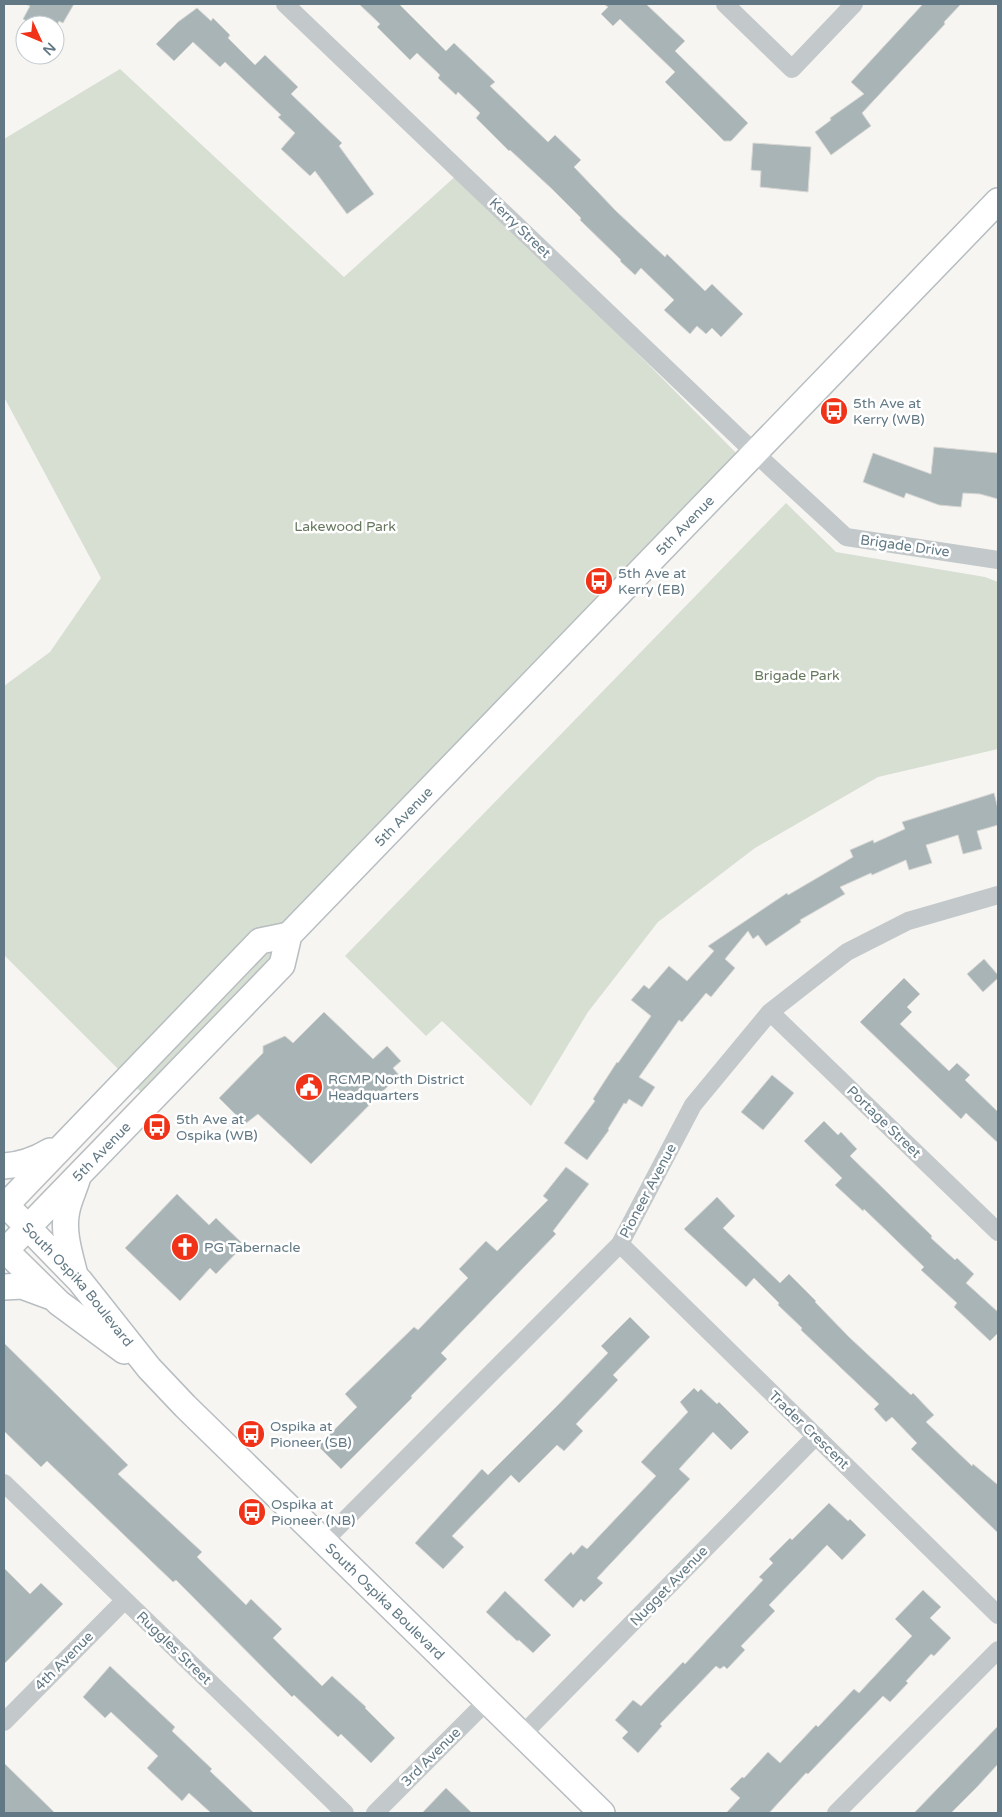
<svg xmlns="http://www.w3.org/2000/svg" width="1002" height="1817" font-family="'Varela Round',sans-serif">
<rect width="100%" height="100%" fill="#f6f5f2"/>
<path fill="#d7ded2" d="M 120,69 L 344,277 L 459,173 L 750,467 L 143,1094 L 4,955 L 4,686 L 50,652 L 101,578 L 4,397 L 4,139 Z
M 786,503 L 836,552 L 985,577 L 998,582 L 998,749 L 878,777 L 755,848 L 658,922 L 588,1012 L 531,1106 L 442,1021 L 426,1036 L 345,956 Z"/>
<path fill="#a9b4b7" stroke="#d7d7d4" d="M 26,4 L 74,4 L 63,23 L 59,21 L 57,25 L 33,25 L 23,19 L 30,6 Z
M 359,4 L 399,4 L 446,51 L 454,43 L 495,82 L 490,86 L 548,142 L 555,135 L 581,160 L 574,167 L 616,211 L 665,257 L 667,254 L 705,291 L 712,284 L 743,314 L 721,337 L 712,328 L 706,334 L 697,326 L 690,334 L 664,310 L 674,300 L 641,268 L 635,275 L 620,261 L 621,260 L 580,220 L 581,218 L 552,189 L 510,150 L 509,151 L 476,118 L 480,113 L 458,92 L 456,95 L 438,78 L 440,75 L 417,53 L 410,60 L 377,27 L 380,24 Z
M 604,4 L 646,4 L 685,41 L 675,51 L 748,123 L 731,141 L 724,141 L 665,82 L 675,72 L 620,19 L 613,26 L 601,14 L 608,7 Z
M 923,4 L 961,4 L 944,22 L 945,24 L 862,113 L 871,126 L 831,155 L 815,132 L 831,120 L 830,118 L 864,94 L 851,82 Z
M 197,8 L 211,21 L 213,18 L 230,35 L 228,38 L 255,65 L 265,55 L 298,87 L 291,94 L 342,143 L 339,146 L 374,194 L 347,214 L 315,171 L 310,176 L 281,149 L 295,133 L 278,117 L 281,115 L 225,62 L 220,67 L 193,42 L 174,61 L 156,44 L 178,22 Z
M 753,143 L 811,147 L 808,192 L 760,187 L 761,171 L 751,170 Z
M 934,447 L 998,453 L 998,499 L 980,494 L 963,493 L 961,507 L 939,505 L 906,493 L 904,498 L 863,482 L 873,453 L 931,474 Z
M 994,793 L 998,809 L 998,825 L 977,831 L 982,849 L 963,854 L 958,835 L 926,845 L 932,863 L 909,870 L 906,860 L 872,875 L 871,873 L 840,887 L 845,894 L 800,920 L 801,922 L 766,946 L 758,935 L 753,939 L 748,931 L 725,959 L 735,968 L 711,997 L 706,993 L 682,1022 L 679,1020 L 639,1077 L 655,1087 L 642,1107 L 629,1099 L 626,1104 L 624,1103 L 608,1129 L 609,1130 L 587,1160 L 564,1143 L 595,1101 L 593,1099 L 617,1062 L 618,1063 L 651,1016 L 631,1000 L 644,985 L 649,989 L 669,966 L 687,981 L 714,951 L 708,946 L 787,893 L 788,895 L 853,857 L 850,850 L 873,840 L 874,843 L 905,829 L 902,822 Z
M 984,959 L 998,975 L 998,978 L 983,992 L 967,974 Z
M 904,978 L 920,994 L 907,1007 L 912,1012 L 900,1024 L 949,1071 L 957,1063 L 970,1075 L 965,1080 L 998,1112 L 998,1143 L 966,1113 L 961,1119 L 860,1022 Z
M 324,1012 L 373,1059 L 387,1046 L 401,1061 L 393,1068 L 399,1075 L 311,1164 L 258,1114 L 245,1124 L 219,1098 L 263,1053 L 263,1046 L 285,1036 L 293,1043 Z
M 772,1075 L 794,1093 L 763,1130 L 741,1112 Z
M 824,1121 L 838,1135 L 841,1132 L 857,1149 L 850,1156 L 932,1236 L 931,1238 L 955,1260 L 957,1258 L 974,1274 L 966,1283 L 998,1312 L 998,1333 L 990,1341 L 954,1307 L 957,1303 L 921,1270 L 924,1267 L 864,1209 L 863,1211 L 835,1185 L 842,1178 L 804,1141 Z
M 566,1167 L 589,1184 L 553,1231 L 556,1234 L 441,1353 L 447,1359 L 411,1396 L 412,1398 L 341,1469 L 318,1446 L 357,1407 L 345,1394 L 414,1327 L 418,1330 L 468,1278 L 459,1269 L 486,1241 L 497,1251 L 548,1200 L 543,1196 Z
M 177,1194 L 209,1225 L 216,1218 L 244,1245 L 216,1274 L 210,1268 L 180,1301 L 125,1248 Z
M 717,1197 L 735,1216 L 723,1228 L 780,1283 L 789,1274 L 816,1301 L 815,1302 L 849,1337 L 911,1395 L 913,1393 L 934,1415 L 926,1422 L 972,1466 L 973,1464 L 998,1485 L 998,1533 L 911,1449 L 917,1443 L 892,1417 L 886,1422 L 874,1409 L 879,1404 L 801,1330 L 802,1328 L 778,1305 L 779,1303 L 754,1278 L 746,1287 L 684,1229 Z
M 630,1317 L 650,1337 L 613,1375 L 618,1380 L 576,1424 L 583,1431 L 564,1451 L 557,1445 L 519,1483 L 511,1475 L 452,1536 L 464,1547 L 443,1569 L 415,1543 L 482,1469 L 488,1475 L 557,1406 L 608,1353 L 601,1346 Z
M 4,1343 L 128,1465 L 118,1474 L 202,1552 L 197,1557 L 246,1605 L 251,1599 L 282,1629 L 273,1638 L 322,1686 L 332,1676 L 366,1707 L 365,1708 L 395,1738 L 371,1763 L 341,1734 L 338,1737 L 294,1695 L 292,1697 L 176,1580 L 173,1582 L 47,1461 L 41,1467 L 4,1431 Z
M 694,1388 L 698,1392 L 701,1389 L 717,1404 L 719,1402 L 749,1432 L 731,1450 L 713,1432 L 679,1469 L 690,1479 L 597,1578 L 603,1583 L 584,1602 L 581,1599 L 573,1608 L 544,1580 L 571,1552 L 573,1555 L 582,1545 L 587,1549 L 656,1476 L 641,1462 L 688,1412 L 680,1402 Z
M 829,1503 L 848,1521 L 850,1519 L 866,1535 L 842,1560 L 827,1545 L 769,1605 L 775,1611 L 741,1646 L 745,1650 L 727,1669 L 724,1666 L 720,1669 L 716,1666 L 660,1724 L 662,1726 L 638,1753 L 622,1738 L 628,1732 L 615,1720 L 633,1700 L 641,1706 L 683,1662 L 685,1664 L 763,1580 L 759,1577 L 773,1563 L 769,1559 L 790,1538 L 792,1540 Z
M 4,1568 L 30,1594 L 41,1583 L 63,1604 L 4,1664 Z
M 923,1590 L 941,1607 L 930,1618 L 951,1638 L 934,1656 L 931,1654 L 906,1681 L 908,1683 L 890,1702 L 883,1696 L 808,1774 L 806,1773 L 769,1813 L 726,1813 L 740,1798 L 730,1789 L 742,1777 L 744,1778 L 768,1752 L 780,1763 L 816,1725 L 818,1727 L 854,1689 L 859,1693 L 912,1636 L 895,1619 Z
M 505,1591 L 551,1635 L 533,1653 L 519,1640 L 517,1641 L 486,1612 Z
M 110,1666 L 175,1727 L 172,1731 L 212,1769 L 210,1771 L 254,1813 L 211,1813 L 189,1793 L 182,1801 L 147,1768 L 158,1756 L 111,1712 L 105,1718 L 83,1697 Z
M 998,1726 L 998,1764 L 977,1787 L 951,1813 L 914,1813 Z
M 4,1763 L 55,1813 L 4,1813 Z
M 446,1788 L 472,1813 L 422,1813 Z"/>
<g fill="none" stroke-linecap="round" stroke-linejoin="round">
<defs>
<g id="secondary">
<path d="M 4,1166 C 21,1165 35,1160 50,1151"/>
<path id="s1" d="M 4,1203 L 80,1281 L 149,1368 L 185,1406 L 602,1813"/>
<path d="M 4,1207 L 260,941 L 289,935"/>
<path d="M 4,1249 L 59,1303 L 124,1351"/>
<path id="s2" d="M 4,1252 L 282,965 L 289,935 L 998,201"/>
<path d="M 75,1275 C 70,1255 62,1231 67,1210 C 69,1200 74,1190 77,1180"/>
<path d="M 4,1287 L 22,1286 L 49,1296"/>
</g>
</defs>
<use href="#secondary" stroke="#b7bdc1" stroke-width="28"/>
<path stroke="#c3c8ca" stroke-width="18" d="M 285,4 L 755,453 L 846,537 L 998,560
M 725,4 L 792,69 L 854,4
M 770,1012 L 998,1232
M 620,1244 L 998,1615
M 4,1483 L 345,1813
M 324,1541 L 620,1244 L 693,1105 L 770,1012 L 847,952 L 908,921 L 998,895
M 4,1722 L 124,1601
M 522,1735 L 816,1436
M 375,1813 L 487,1701
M 836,1813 L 998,1650"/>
<use href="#secondary" stroke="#fff" stroke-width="25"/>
</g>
<defs>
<symbol id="bus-disc" viewBox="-11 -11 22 22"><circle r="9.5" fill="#f03318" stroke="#fff"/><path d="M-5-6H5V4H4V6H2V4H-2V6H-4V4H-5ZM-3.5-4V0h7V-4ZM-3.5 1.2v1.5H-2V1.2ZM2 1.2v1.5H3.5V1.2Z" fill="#fff"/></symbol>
<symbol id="civic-disc" viewBox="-11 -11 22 22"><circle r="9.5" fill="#f03318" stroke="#fff"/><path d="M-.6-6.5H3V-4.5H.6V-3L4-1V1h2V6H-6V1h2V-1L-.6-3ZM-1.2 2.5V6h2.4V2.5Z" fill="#fff"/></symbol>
<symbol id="church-disc" viewBox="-11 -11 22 22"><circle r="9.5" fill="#f03318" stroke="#fff"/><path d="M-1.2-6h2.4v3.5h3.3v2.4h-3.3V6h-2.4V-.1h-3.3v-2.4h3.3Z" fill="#fff"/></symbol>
</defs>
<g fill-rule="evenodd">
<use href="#bus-disc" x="818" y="395" width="32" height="32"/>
<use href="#bus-disc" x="583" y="565" width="32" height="32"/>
<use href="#civic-disc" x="293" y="1071" width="32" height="32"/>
<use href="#bus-disc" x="141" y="1111" width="32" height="32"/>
<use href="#church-disc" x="169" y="1231" width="32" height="32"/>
<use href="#bus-disc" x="235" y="1418" width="32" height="32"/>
<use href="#bus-disc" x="236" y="1496" width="32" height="32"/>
</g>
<g text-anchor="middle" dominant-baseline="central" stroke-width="5" stroke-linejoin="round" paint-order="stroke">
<g font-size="14" fill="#627985" stroke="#fff">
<text transform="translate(520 228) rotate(44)">Kerry Street</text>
<text stroke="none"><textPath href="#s2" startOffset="1000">5th Avenue</textPath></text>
<text transform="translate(905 546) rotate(8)">Brigade Drive</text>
<text stroke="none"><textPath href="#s2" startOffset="595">5th Avenue</textPath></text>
<text transform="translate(884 1122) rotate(44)">Portage Street</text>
<text stroke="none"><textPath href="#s2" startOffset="140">5th Avenue</textPath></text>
<text transform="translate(648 1191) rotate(-62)">Pioneer Avenue</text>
<text stroke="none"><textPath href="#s1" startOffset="110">South Ospika Boulevard</textPath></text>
<text transform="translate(809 1430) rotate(44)">Trader Crescent</text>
<text transform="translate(669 1586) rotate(-46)">Nugget Avenue</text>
<text stroke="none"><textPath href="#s1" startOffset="552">South Ospika Boulevard</textPath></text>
<text transform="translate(174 1648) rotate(44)">Ruggles Street</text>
<text transform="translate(64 1661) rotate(-45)">4th Avenue</text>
<text transform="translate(431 1757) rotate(-45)">3rd Avenue</text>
</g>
<g font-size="14" fill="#627985" stroke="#fff" text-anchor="start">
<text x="853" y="403">5th Ave at<tspan x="853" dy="16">Kerry (WB)</tspan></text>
<text x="618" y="573">5th Ave at<tspan x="618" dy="16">Kerry (EB)</tspan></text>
<text x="328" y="1079">RCMP North District<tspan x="328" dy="16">Headquarters</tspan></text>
<text x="176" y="1119">5th Ave at<tspan x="176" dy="16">Ospika (WB)</tspan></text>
<text x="204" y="1247">PG Tabernacle</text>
<text x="270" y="1426">Ospika at<tspan x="270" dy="16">Pioneer (SB)</tspan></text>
<text x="271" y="1504">Ospika at<tspan x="271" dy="16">Pioneer (NB)</tspan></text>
</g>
<g font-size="14" fill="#66775e" stroke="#fff">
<text x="345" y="526">Lakewood Park</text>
<text x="797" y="675">Brigade Park</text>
</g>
</g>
<rect width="1002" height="1817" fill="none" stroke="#627985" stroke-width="10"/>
<g transform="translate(40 40) rotate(134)"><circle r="24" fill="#ffffff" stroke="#c0c9ce"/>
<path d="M0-4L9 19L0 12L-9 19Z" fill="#f03318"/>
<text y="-8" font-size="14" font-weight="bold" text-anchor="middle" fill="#627985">N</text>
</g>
</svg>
